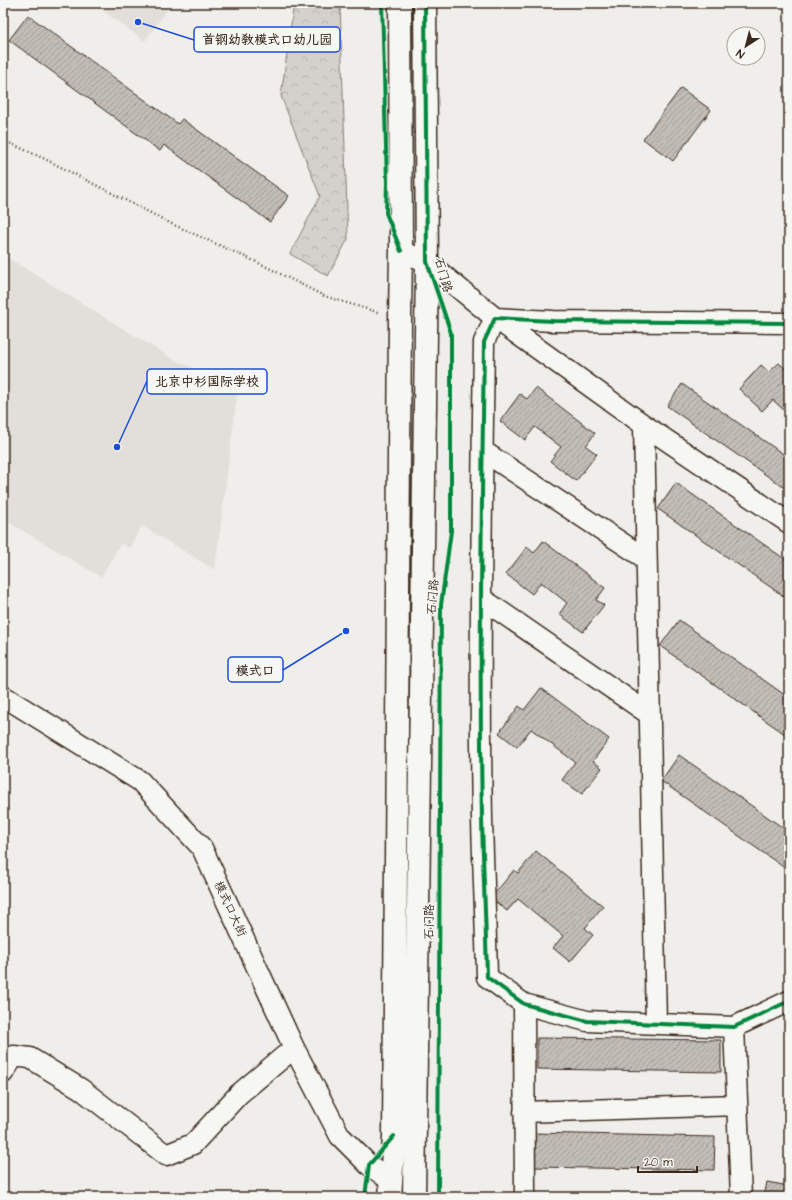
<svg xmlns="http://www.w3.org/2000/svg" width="792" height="1200" font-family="'Architects Daughter','LXGW WenKai TC',sans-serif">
<defs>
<pattern id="park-crowns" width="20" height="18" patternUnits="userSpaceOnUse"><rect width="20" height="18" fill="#d4d1cc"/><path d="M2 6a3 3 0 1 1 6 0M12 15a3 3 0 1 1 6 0" fill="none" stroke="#b7b4af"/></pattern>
<pattern id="building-hatch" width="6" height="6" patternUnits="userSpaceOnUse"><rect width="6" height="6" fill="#c2bdb7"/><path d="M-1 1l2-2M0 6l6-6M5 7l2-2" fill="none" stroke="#9f9a94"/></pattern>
</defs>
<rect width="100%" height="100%" fill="#efeeea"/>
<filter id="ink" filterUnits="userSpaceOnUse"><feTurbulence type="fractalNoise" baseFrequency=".025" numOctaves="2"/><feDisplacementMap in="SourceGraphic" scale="8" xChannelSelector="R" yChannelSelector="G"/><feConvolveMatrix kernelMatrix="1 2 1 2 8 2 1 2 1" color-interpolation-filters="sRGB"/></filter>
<g filter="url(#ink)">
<path fill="#e2dfdb" d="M 92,3 L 172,3 L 145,41 Z
M 3,255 L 173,359 L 238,388 L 215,570 L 142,526 L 129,548 L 121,543 L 101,577 L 3,519 L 3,515 L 7,510 L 3,507 Z"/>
<path fill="url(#park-crowns)" stroke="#887e75" d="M 294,3 L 340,3 L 348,239 L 328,276 L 290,254 L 320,196 L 281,96 Z"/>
<path fill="url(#building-hatch)" stroke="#3b2a1e" d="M 28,15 L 178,124 L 182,119 L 289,196 L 270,222 L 164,145 L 160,151 L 9,40 Z
M 681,88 L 711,110 L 673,161 L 643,139 Z
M 779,363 L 789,372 L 789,415 L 773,400 L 762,411 L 739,389 L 761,365 L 769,372 Z
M 682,384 L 789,458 L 789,491 L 667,406 Z
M 536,388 L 595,433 L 586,446 L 597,454 L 576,481 L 550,461 L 561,447 L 535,427 L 525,440 L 500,421 L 520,394 L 527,399 Z
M 676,483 L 789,562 L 789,600 L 658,509 Z
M 543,541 L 605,588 L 596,600 L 604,605 L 583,632 L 559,614 L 567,603 L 541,582 L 532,594 L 506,574 L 527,547 L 534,553 Z
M 679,620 L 789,698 L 789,737 L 660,646 Z
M 541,688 L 609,739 L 593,761 L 602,768 L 582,794 L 562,780 L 575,762 L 531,729 L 517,747 L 499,733 L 519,706 L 524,710 Z
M 679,755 L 789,832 L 789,871 L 661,781 Z
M 536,851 L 603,906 L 585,928 L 593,935 L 570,962 L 553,948 L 563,936 L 518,899 L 507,911 L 491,898 L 514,870 L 518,873 Z
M 537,1038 L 721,1040 L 721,1072 L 537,1069 Z
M 533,1133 L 715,1137 L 714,1170 L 532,1167 Z
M 767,1182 L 789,1186 L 789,1197 L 764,1197 Z"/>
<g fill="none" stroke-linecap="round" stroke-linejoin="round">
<defs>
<path id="minor" d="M 401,251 L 427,262 L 495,318 L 644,425 L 789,523
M 789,323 L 553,321 L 495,318 L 484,342 C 482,501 479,659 482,818 C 483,871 486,924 487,977 L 524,1004 L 587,1021 L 734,1027 L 789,1001
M 644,425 L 656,1024
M 483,451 L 646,559
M 481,598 L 649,714
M 3,696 L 140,781 L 202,848 L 294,1048 L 340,1136 L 369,1165 L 390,1180
M 524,1004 L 525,1197
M 734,1027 L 741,1197
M 3,1073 L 14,1056 L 30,1058 L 81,1089 L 166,1155 L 193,1144 L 239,1094 L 294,1048
M 524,1112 L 737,1105"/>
<path id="highway" d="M 390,1197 L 394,1136 L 400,319 L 401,251 L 400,3
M 414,1197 L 427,262 L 425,3"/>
</defs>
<use href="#minor" stroke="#3b2a1e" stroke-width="23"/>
<use href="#highway" stroke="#3b2a1e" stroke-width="25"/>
<path stroke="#3b2a1e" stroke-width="2.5" stroke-dasharray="1 3" stroke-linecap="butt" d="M 3,140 L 45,159 L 172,224 L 261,264 L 324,296 L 380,313"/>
<use href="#minor" stroke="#f6f6f2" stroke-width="20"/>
<use href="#highway" stroke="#f6f6f2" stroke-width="22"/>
<defs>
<path id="cycleway" d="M 382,3 L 387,183 L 386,213 L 401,251
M 425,3 L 427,262 L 451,333 L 451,531 L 441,605 L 438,1197
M 789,323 L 553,321 L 495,318 L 484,342 C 482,501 479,659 482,818 C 483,871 486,924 487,977 L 524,1004 L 587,1021 L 734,1027 L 789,1001
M 365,1197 L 369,1165 L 394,1136"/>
</defs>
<use href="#cycleway" stroke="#f6f6f2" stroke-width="6"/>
<use href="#cycleway" stroke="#00873e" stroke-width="4"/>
</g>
</g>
<g text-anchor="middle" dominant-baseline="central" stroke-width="3.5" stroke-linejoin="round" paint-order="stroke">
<g font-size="12" fill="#3b2a1e" stroke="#f6f6f2">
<text transform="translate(443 275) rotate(74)">石门路</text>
<text transform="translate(433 597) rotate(-85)">石门路</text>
<text transform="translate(230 909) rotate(65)">模式口大街</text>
<text transform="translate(429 922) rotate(-90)">石门路</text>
</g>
</g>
<path fill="none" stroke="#1d4ed8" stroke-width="1.5" d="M138 22L194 40M117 447L147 381M346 631L283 670"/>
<g fill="#1d4ed8" stroke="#f6f6f2" stroke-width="1.5">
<circle cx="138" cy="22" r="4"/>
<circle cx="117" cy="447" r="4"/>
<circle cx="346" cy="631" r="4"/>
</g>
<g fill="#f6f6f2" stroke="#1d4ed8" stroke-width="1.5">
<rect x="194" y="27" width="146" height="25" rx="4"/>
<rect x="147" y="369" width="120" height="25" rx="4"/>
<rect x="228" y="657" width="55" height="25" rx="4"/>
</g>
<g font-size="13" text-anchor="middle" font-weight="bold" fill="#3b2a1e">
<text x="267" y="44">首钢幼教模式口幼儿园</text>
<text x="207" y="386">北京中杉国际学校</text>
<text x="255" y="675">模式口</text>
</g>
<rect width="792" height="1200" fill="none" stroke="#f6f6f2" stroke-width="16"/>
<rect x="8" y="8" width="776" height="1184" fill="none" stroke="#3b2a1e" stroke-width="1.5" filter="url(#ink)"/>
<g transform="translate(746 46) rotate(216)"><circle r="19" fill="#f6f6f2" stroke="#aba49d"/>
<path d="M0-3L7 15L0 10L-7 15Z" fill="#3b2a1e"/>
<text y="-6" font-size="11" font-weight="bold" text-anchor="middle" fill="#3b2a1e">N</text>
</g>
<path d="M638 1166v6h59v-6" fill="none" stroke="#3b2a1e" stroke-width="2"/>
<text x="644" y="1166" font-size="12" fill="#3b2a1e" stroke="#f6f6f2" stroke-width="3" paint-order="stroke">20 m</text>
</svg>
